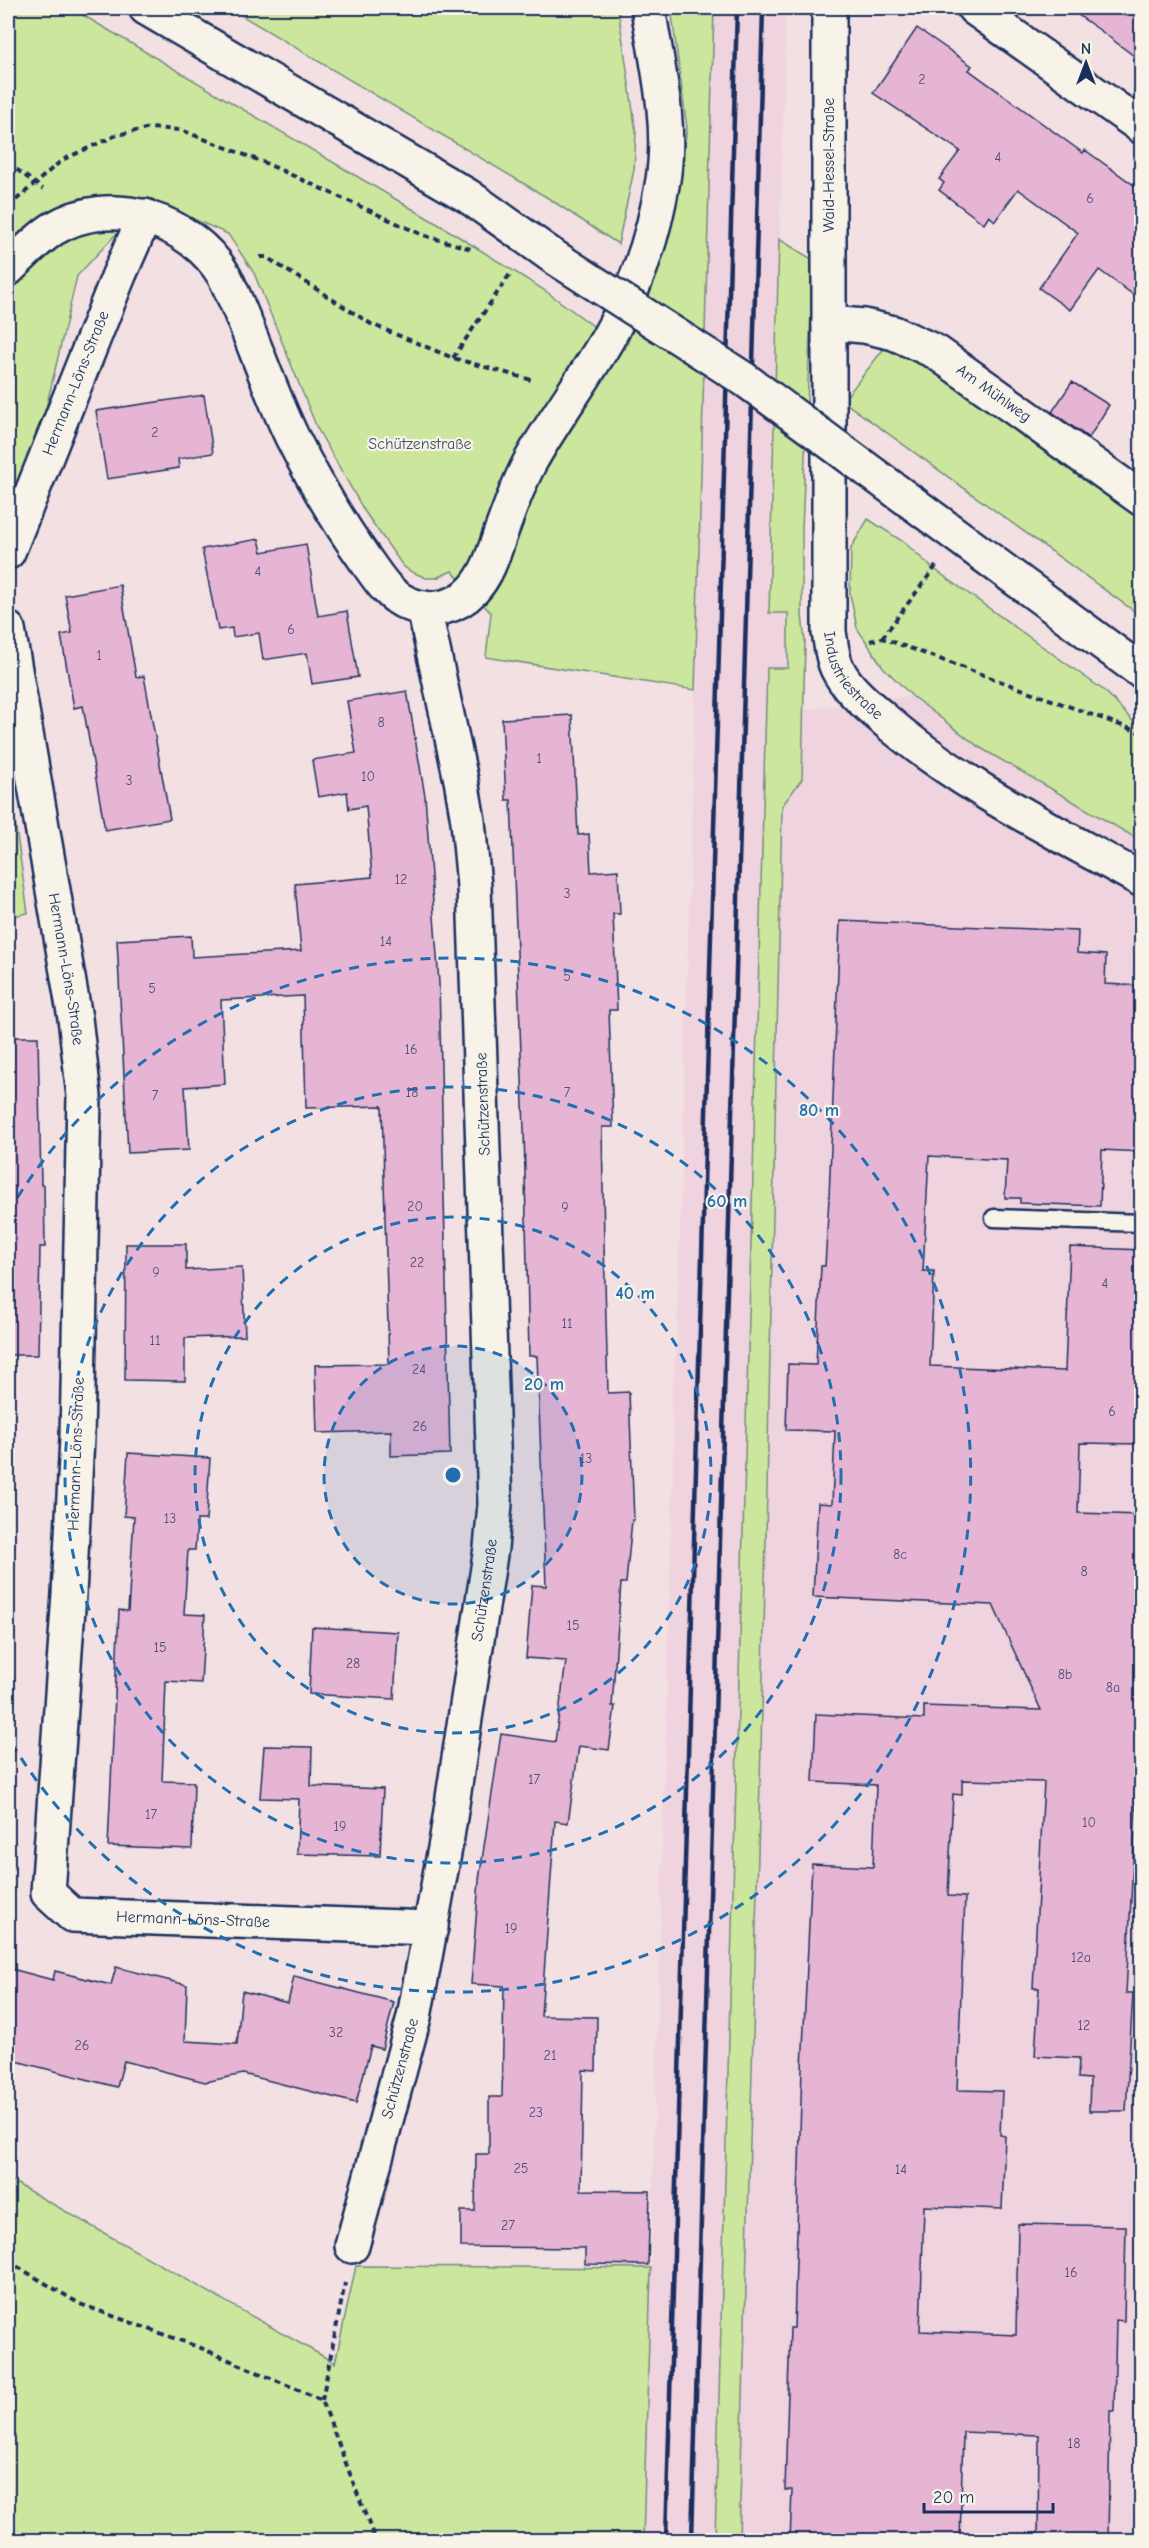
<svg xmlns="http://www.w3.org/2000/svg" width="1149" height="2548" font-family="'Comic Neue',sans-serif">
<rect width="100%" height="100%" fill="#f2e0e2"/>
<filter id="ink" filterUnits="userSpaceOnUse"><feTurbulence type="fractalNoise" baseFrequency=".0167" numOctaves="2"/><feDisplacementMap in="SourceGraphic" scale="12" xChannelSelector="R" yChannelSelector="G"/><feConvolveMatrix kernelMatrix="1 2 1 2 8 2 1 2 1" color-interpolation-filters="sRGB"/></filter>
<g filter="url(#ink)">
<path fill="#efd3de" d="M 714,8 L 786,8 L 769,612 L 788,613 L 788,668 L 767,668 L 715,2540 L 643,2540 L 674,1437 L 671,1405 L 677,1341 Z
M 912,696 L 980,747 L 1141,841 L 1141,2540 L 739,2540 L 763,1673 L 782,805 L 802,779 L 803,710 Z"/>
<path fill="#cce79d" stroke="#748b7e" stroke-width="1.5" d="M 8,8 L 71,8 L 448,230 L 544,290 L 625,349 L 658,272 L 679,181 L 687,128 L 671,8 L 714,8 L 695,690 L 486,657 L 491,613 L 452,571 L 436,578 L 426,578 L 410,571 L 403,566 L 365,512 L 317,428 L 254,273 L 228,234 L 164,206 L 115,235 L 77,276 L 8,570 Z
M 229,8 L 618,8 L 636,132 L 634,170 L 618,244 L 548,198 Z
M 779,239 L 813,260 L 802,530 L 802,615 L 805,642 L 802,779 L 782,806 L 763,1673 L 739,2540 L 715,2540 L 767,668 L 788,668 L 788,613 L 769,613 Z
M 889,342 L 931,363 L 1141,511 L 1141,616 L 843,401 Z
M 868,519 L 905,543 L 930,566 L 1106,692 L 1141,730 L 1141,841 L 979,747 L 912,696 L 883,667 L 857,628 L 850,594 L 851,548 Z
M 8,772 L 28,913 L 8,917 Z
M 8,2179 L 335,2363 L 356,2266 L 651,2268 L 643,2540 L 8,2540 Z"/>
<path fill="#e7b5d4" stroke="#1b2f5e" stroke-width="1.5" d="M 1068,8 L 1142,8 L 1142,62 L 1101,31 Z
M 917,28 L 972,66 L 969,70 L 1083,153 L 1085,150 L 1142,191 L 1142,301 L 1099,270 L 1070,310 L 1039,288 L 1078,233 L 1018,189 L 995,221 L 989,216 L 984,224 L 939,190 L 944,183 L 939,179 L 960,151 L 873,93 Z
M 1072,382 L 1109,405 L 1089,438 L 1052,412 Z
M 204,395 L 213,453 L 178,459 L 179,468 L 107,479 L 96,411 Z
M 259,539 L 262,552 L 306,544 L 318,616 L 347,611 L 358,677 L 312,684 L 307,653 L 263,660 L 259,633 L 233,637 L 232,628 L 218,630 L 202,549 Z
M 120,585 L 136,677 L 144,676 L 170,819 L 105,830 L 83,706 L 74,708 L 61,635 L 72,633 L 65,595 Z
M 407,691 L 425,796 L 439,983 L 450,1454 L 391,1456 L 391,1431 L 317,1433 L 315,1365 L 389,1364 L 382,1106 L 306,1108 L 303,996 L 221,1000 L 225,1084 L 185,1087 L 189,1150 L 128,1153 L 117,940 L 191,936 L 192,957 L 301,951 L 295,884 L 372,877 L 366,806 L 349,809 L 347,792 L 318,797 L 312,760 L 356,753 L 347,701 Z
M 572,715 L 578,835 L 589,834 L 591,872 L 618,870 L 620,914 L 613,914 L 617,1010 L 609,1010 L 613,1127 L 602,1127 L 604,1245 L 608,1393 L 629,1392 L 634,1520 L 632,1520 L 626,1583 L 621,1583 L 612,1706 L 615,1706 L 609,1750 L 579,1746 L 568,1823 L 555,1821 L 541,2016 L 597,2017 L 596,2071 L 583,2070 L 581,2190 L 650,2191 L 648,2265 L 585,2264 L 585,2248 L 461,2247 L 461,2211 L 475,2211 L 476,2154 L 489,2154 L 489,2097 L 502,2097 L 504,1986 L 471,1984 L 479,1880 L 501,1734 L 555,1742 L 566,1661 L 526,1658 L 532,1585 L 546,1586 L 537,1356 L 529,1356 L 524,1129 L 511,800 L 506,800 L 502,719 Z
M 840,921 L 1078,931 L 1077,953 L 1106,955 L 1105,984 L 1142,986 L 1142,1152 L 1102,1150 L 1100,1206 L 1020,1203 L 1020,1198 L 1005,1198 L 1007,1160 L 929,1156 L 923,1271 L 934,1271 L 930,1366 L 1065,1371 L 1070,1247 L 1142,1250 L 1142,1444 L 1080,1443 L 1078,1513 L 1142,1515 L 1135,1767 L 1138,1767 L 1126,1993 L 1133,1993 L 1126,2111 L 1089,2111 L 1090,2079 L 1078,2078 L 1079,2058 L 1035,2056 L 1039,1988 L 1033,1988 L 1044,1782 L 962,1780 L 962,1795 L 953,1794 L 948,1896 L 965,1897 L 957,2090 L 1002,2091 L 1000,2135 L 1005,2136 L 1002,2209 L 924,2206 L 920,2331 L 1016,2335 L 1018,2224 L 1126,2226 L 1124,2321 L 1116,2320 L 1114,2411 L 1110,2411 L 1108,2541 L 1038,2541 L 1039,2435 L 963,2432 L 960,2541 L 790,2541 L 792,2490 L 785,2490 L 790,2328 L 794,2328 L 802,2068 L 812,1864 L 873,1867 L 876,1785 L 813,1782 L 816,1714 L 924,1719 L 924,1706 L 1041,1710 L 993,1605 L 813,1597 L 818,1503 L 832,1504 L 835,1431 L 786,1430 L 788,1364 L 816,1365 L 821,1266 L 825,1266 L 829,1198 Z
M 8,1037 L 38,1037 L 41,1185 L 44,1185 L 45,1247 L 40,1247 L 38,1355 L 8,1355 Z
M 126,1244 L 186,1244 L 186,1270 L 242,1267 L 245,1336 L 185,1338 L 185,1381 L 125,1380 Z
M 128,1453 L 210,1458 L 206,1520 L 197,1520 L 195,1550 L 188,1550 L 184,1614 L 205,1615 L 201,1683 L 166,1681 L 162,1781 L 194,1782 L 192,1849 L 108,1846 L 119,1610 L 128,1611 L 134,1517 L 124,1516 Z
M 312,1627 L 398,1632 L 394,1699 L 309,1694 Z
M 264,1746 L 312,1747 L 311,1786 L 383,1789 L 380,1856 L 297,1854 L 299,1799 L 260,1798 Z
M 116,1967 L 187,1985 L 185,2041 L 237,2044 L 242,1991 L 288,2003 L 294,1976 L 394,2002 L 382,2049 L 371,2046 L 356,2103 L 243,2074 L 205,2082 L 124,2061 L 117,2087 L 8,2059 L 8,1968 L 53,1980 L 55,1971 L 111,1985 Z"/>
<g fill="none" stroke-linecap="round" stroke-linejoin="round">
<defs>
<path id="lane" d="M 994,1218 L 1142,1223"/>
<g id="street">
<path id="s1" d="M 829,8 L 829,632 C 831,644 832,657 837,668 C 846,687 864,702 879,715 C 957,784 1052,830 1142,880"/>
<path d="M 974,8 L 1142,127"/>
<path d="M 8,269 C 22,256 36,240 53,229 C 111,193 192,220 225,277 C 250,329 267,385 292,437 C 313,479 337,520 364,558 C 377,576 388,596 409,604 C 431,614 457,607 473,590 C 488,574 494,552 501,532 C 510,508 518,484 530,462 C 554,419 584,380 608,338 C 636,289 654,235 663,180 C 672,123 657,64 648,8"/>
<path id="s2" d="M 829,323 L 864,326 L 894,333 L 936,352 L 1142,499"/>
<path id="s3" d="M 8,552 L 119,275 L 145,216"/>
<path id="s4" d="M 8,629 L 75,1018 L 84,1096 L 77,1438 L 69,1594 L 48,1893 L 72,1915 L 431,1928"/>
<path id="s5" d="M 352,2246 L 414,2017 L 447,1837 L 491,1548 L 495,1504 L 474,886 L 468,821 L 461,780 L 424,608"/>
</g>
<path id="secondary" d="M 146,8 L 468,196 L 551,255
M 914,504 L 1142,672"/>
</defs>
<use href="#lane" stroke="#1b2f5e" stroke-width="21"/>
<use href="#street" stroke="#1b2f5e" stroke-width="38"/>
<use href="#secondary" stroke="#1b2f5e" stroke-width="38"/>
<path stroke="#1b2f5e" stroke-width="4" stroke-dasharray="6 4.5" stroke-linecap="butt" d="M 8,163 L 43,189
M 8,207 L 62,160 L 117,135 L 150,128 L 181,130 L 263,162 L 423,235 L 471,249
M 260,257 L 266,257 L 371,324 L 453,358 L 535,381
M 453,358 L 510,274
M 882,638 L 936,566
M 870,641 L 882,638 L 1142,733
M 8,2261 L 80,2304 L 201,2348 L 322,2400 L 375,2540
M 322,2400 L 345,2283"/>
<use href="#lane" stroke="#f7f3e8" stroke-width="16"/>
<use href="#street" stroke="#f7f3e8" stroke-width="33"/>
<use href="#secondary" stroke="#f7f3e8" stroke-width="33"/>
<path stroke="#1b2f5e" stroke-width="4.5" d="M 666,2540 L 737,8
M 692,2540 L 763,8"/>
<defs>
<path id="secondary-bridge" d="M 551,255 L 744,379 L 914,504"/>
</defs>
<use href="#secondary-bridge" stroke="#1b2f5e" stroke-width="38" stroke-linecap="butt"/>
<use href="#secondary-bridge" stroke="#f7f3e8" stroke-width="33"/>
</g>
</g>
<circle cx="453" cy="1475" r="129" fill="#1f6fb2" fill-opacity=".12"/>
<g fill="none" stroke="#1f6fb2" stroke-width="3" stroke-dasharray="10 8">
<circle cx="453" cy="1475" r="129"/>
<circle cx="453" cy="1475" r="258"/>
<circle cx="453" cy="1475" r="388"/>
<path d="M8 1213A517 517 0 1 1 8 1737"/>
</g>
<g text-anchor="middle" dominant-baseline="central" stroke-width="4.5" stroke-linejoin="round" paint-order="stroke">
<g font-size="14" fill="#4e507c">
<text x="922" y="79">2</text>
<text x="998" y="157">4</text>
<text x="1090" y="198">6</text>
<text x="155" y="432">2</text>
<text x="258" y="571">4</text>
<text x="291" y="629">6</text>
<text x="99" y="655">1</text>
<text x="381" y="722">8</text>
<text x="539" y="758">1</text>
<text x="368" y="776">10</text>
<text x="129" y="780">3</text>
<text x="401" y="879">12</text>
<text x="567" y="893">3</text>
<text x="386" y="941">14</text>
<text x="567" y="976">5</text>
<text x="152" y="988">5</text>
<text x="411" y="1049">16</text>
<text x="412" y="1092">18</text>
<text x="567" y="1092">7</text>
<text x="155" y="1095">7</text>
<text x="415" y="1206">20</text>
<text x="565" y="1207">9</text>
<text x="417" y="1262">22</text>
<text x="156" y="1272">9</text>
<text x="1105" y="1283">4</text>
<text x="567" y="1323">11</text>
<text x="155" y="1340">11</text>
<text x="419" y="1369">24</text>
<text x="1112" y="1411">6</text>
<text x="420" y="1426">26</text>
<text x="586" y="1458">13</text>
<text x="170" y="1518">13</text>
<text x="900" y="1554">8c</text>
<text x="1084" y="1571">8</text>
<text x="573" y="1625">15</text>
<text x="160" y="1647">15</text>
<text x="353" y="1663">28</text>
<text x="1065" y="1674">8b</text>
<text x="1113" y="1687">8a</text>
<text x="534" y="1779">17</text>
<text x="151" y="1814">17</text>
<text x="1089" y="1822">10</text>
<text x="340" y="1826">19</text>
<text x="511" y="1928">19</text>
<text x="1081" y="1957">12a</text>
<text x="1084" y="2025">12</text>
<text x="336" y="2032">32</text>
<text x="82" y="2045">26</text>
<text x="550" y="2055">21</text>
<text x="536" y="2112">23</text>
<text x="521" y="2168">25</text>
<text x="901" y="2169">14</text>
<text x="508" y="2225">27</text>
<text x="1071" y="2272">16</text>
<text x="1074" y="2443">18</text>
</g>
<g font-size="16" fill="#1b2f5e" stroke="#f7f3e8">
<text transform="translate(829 165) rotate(-90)">Waid-Hessel-Straße</text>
<text stroke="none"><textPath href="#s3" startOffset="182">Hermann-Löns-Straße</textPath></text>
<text stroke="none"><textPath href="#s2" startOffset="183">Am Mühlweg</textPath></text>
<text stroke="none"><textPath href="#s1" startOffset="675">Industriestraße</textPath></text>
<text stroke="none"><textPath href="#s4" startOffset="345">Hermann-Löns-Straße</textPath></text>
<text transform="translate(483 1104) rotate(-92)">Schützenstraße</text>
<text transform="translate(76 1454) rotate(-88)">Hermann-Löns-Straße</text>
<text stroke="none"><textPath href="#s5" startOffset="670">Schützenstraße</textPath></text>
<text stroke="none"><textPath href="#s4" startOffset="1425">Hermann-Löns-Straße</textPath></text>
<text stroke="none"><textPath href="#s5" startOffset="184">Schützenstraße</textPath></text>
</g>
<g font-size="16" fill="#3e546b" stroke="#f7f3e8">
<text x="420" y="444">Schützenstraße</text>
</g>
</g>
<circle cx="453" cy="1475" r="9" fill="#1f6fb2" stroke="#f7f3e8" stroke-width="3"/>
<g font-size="18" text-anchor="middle" font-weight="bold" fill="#1f6fb2" stroke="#f7f3e8" stroke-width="4.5" stroke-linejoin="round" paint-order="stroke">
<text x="819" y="1116">80 m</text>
<text x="727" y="1207">60 m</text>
<text x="635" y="1299">40 m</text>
<text x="544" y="1390">20 m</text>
</g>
<rect width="1149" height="2548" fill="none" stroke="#f7f3e8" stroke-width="30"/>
<rect x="15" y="15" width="1119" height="2518" fill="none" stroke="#1b2f5e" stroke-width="2" filter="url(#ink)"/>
<g transform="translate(1086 63)" stroke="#f7f3e8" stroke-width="4.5" paint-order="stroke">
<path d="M0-4.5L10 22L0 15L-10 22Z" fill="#1b2f5e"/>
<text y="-9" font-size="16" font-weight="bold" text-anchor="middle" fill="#1b2f5e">N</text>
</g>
<path d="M924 2503v9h129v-9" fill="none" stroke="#1b2f5e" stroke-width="3"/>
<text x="933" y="2503" font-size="18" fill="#1b2f5e" stroke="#f7f3e8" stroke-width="4.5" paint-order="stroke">20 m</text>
</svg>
